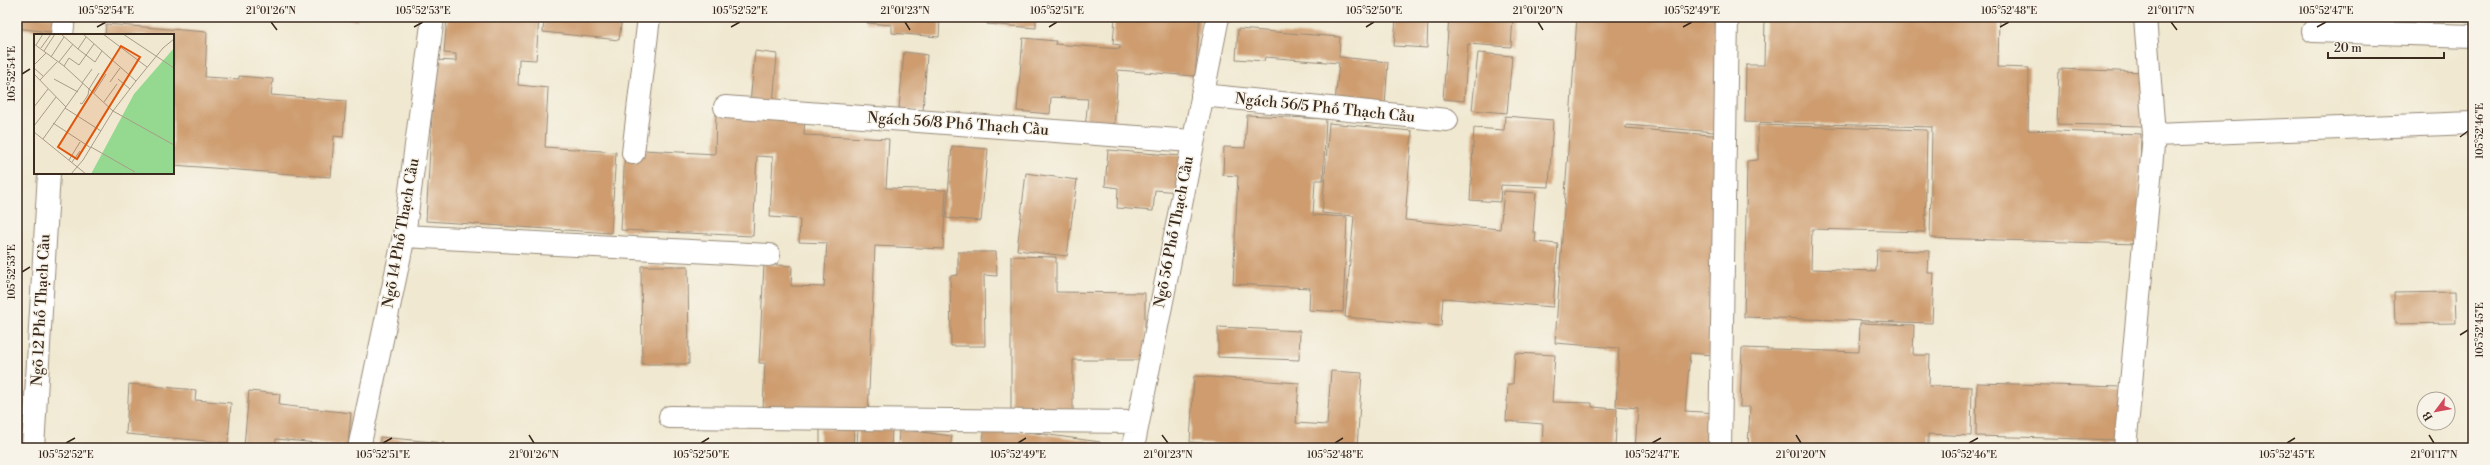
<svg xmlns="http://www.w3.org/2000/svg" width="2490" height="465" font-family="'Libre Bodoni',serif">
<rect width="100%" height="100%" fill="#f7f3e8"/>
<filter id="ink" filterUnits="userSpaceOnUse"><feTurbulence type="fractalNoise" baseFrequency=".025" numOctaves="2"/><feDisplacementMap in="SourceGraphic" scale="8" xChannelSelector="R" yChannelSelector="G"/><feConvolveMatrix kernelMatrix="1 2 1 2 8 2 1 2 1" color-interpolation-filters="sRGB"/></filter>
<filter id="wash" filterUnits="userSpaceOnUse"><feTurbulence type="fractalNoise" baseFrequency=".012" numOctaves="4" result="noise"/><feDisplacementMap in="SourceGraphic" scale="16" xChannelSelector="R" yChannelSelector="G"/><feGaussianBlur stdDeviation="0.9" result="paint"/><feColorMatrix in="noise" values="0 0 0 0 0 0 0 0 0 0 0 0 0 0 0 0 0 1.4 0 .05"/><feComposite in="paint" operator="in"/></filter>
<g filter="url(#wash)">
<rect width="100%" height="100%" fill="#f0e8d0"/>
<g id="blocks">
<path fill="#ce9c6e" d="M 17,17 L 59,17 L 57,33 L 17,28 Z
M 343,17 L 358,17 L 357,21 Z
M 447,17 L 539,17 L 536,60 L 519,59 L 518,85 L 548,88 L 545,147 L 616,152 L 611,233 L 426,221 L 435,60 L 456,61 L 456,54 L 444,53 Z
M 544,17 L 622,17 L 619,40 L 543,32 Z
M 867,17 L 940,17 L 939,37 L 892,33 L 892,25 L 867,23 Z
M 988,17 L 1036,17 L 1036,28 L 987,24 Z
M 1115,17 L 1200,17 L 1195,76 L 1118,70 L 1114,131 L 1085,129 L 1088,99 L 1051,97 L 1050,114 L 1017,111 L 1023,38 L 1056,41 L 1055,44 L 1120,49 L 1120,45 L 1113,44 Z
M 1396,17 L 1428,17 L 1427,48 L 1394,46 Z
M 1449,17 L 1513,17 L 1511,47 L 1468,44 L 1464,101 L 1443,99 Z
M 1577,17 L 1723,17 L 1715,132 L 1626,125 L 1626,128 L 1723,136 L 1713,355 L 1690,353 L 1685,411 L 1718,413 L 1716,448 L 1635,448 L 1638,408 L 1616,406 L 1619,348 L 1555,343 Z
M 1765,17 L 1999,17 L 1998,67 L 2029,68 L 2028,130 L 2141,134 L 2138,244 L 1930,238 L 1932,127 L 1745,122 L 1746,65 L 1764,65 Z
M 106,24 L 207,32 L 205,77 L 239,79 L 239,76 L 273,79 L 271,95 L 346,101 L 343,137 L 334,136 L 331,177 L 173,165 L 173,35 L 105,35 Z
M 1238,29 L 1340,37 L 1339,57 L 1388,62 L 1385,106 L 1335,102 L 1339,63 L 1265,57 L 1264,61 L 1236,59 Z
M 755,51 L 777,54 L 773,105 L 750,103 Z
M 904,52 L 927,55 L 923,111 L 899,108 Z
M 1478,53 L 1512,56 L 1507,113 L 1472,110 Z
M 2059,69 L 2146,72 L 2144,126 L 2057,124 Z
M 716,112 L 805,116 L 804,135 L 889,139 L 886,188 L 946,190 L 943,249 L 875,246 L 868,415 L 763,410 L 765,363 L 759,363 L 764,264 L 792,266 L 791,286 L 824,287 L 827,243 L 799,242 L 800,219 L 770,217 L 773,157 L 757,156 L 753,236 L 621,230 L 625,149 L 715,154 Z
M 1247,115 L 1326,119 L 1323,180 L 1315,180 L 1313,215 L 1347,217 L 1343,312 L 1309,310 L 1310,288 L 1233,284 L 1238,176 L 1223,175 L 1224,147 L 1245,148 Z
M 1505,116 L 1553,120 L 1549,187 L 1501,185 L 1500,202 L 1470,200 L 1474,128 L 1504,130 Z
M 1329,123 L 1412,131 L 1405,220 L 1500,229 L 1504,191 L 1536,193 L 1533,232 L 1536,232 L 1535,242 L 1558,244 L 1553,307 L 1443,298 L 1441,326 L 1345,317 L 1354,216 L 1322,213 Z
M 1758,125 L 1927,130 L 1925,232 L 1812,229 L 1811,269 L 1876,271 L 1877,250 L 1929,251 L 1928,273 L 1934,273 L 1932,323 L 1744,317 L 1747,161 L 1758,160 Z
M 952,146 L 988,149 L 981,221 L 946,218 Z
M 1108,150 L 1181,156 L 1179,192 L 1155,190 L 1153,211 L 1117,208 L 1118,188 L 1105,186 Z
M 1026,173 L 1077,180 L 1067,256 L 1017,250 Z
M 958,252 L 996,252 L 997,276 L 984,275 L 985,346 L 951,346 L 950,276 L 958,275 Z
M 1011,256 L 1056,257 L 1056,292 L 1145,293 L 1145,360 L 1073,360 L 1073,411 L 1011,411 Z
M 641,266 L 688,266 L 689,364 L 642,364 Z
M 2455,292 L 2456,323 L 2395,324 L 2394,293 Z
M 1860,323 L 1914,325 L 1913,355 L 1930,355 L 1929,386 L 1972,387 L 1971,436 L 1928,434 L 1928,448 L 1748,448 L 1750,407 L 1740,407 L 1742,348 L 1859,352 Z
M 1218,327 L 1300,331 L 1299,360 L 1218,357 Z
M 1515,353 L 1555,355 L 1552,402 L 1592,403 L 1592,407 L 1617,409 L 1615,448 L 1542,448 L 1543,424 L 1506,421 L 1508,384 L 1513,384 Z
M 1331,371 L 1362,373 L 1357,448 L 1279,448 L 1190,442 L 1194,376 L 1299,383 L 1296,423 L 1327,425 Z
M 1977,383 L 2122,387 L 2120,440 L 1976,436 Z
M 129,384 L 196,390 L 195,400 L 231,403 L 228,443 L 126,434 Z
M 249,391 L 280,394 L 279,405 L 351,413 L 348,446 L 276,439 L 275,448 L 244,446 Z
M 985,426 L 1100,442 L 1099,448 L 982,448 Z
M 858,428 L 892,429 L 891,448 L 857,448 Z
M 820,429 L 854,430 L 853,448 L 820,448 Z
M 899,429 L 952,436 L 950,448 L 898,448 Z
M 380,437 L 444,443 L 443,448 L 380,448 Z"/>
</g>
</g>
<g filter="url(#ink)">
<use href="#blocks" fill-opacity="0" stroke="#968977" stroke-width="1"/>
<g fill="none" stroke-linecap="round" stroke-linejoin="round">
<defs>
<path id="minor" d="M 2313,31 L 2473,36
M 62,35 L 64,17
M 1202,95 L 1447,120
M 725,107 L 1192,141
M 2154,135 L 2473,123
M 633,153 L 649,17
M 404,236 L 769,255
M 670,417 L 1138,422
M 33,448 L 49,173
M 359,448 L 404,236 L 433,17
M 1133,448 L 1218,17
M 1720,448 L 1727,17
M 2125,448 L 2154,135 L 2145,17"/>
</defs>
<use href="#minor" stroke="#968977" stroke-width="24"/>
<use href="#minor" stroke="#fff" stroke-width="22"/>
</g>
</g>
<path fill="none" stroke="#3b2a1e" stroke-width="1.5" d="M 271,22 L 277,30M 905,22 L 910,30M 1538,22 L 1543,30M 2171,22 L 2177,30M 97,27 L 106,22M 414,27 L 423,22M 731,27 L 740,22M 1049,27 L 1057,22M 1366,27 L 1374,22M 1683,27 L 1692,22M 2000,27 L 2009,22M 2317,27 L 2326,22M 22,74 L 30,69M 2460,137 L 2468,131M 22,272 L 30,267M 2460,335 L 2468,330M 529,435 L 534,443M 1162,435 L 1168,443M 1796,435 L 1801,443M 2429,435 L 2434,443M 66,443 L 75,438M 383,443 L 392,438M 701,443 L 709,438M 1018,443 L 1026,438M 1335,443 L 1343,438M 1652,443 L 1661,438M 1969,443 L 1978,438M 2287,443 L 2295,438"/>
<g text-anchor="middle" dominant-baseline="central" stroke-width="3" stroke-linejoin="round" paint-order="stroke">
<g font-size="15" fill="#3b2a1e" stroke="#f7f3e8">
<text transform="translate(1325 108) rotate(6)">Ngách 56/5 Phố Thạch Cầu</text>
<text transform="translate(958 124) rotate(4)">Ngách 56/8 Phố Thạch Cầu</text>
<text transform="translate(1174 232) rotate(-79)">Ngõ 56 Phố Thạch Cầu</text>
<text transform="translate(401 233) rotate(-80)">Ngõ 14 Phố Thạch Cầu</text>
<text transform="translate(41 310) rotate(-87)">Ngõ 12 Phố Thạch Cầu</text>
</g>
</g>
<g transform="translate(34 34)">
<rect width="140" height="140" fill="#f0e8d0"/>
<path d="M 140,14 L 140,140 L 57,140 L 100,60 Z" fill="#95d991"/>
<path fill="none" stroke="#a89c89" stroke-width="1" d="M 27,0 L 44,15 L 52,3M 49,0 L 102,47M 69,0 L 113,33M 89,0 L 140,34M 0,10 L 30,32 L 79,77 L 140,111M 2,11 L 9,0M 7,14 L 17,0M 44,15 L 61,28 L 68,17M 10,17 L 21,0M 17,23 L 30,3M 25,28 L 39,10M 0,31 L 12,19M 30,32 L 35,24 L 45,31 L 60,10M 0,34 L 9,42M 0,40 L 32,73M 20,45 L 44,58M 84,45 L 96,55M 6,46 L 23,28M 76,48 L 86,34M 48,49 L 58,35M 60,59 L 72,40M 70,68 L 83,50M 46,69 L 48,70 L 54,61 L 55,55 L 65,39M 0,73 L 14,55M 31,74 L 67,97M 19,89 L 57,114M 0,92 L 22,63M 0,98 L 52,140M 9,105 L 49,49M 57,113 L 101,138M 35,126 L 46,108M 38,128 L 46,117M 37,140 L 49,126 L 79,77 L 102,47 L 129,14 L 140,5"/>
<path fill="#df570d" fill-opacity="0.15" stroke="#df570d" stroke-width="2" d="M 87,12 L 106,23 L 43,125 L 24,113 Z"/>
<rect width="140" height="140" fill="none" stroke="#3b2a1e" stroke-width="2"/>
</g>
<rect width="2490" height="465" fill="none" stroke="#f7f3e8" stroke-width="44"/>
<g transform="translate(2436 411) rotate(238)"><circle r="19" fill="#f7f3e8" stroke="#aca397"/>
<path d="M0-3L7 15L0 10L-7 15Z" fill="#d1495b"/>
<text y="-6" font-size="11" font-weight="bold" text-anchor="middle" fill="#3b2a1e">B</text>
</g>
<path d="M2328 52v6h116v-6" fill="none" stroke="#3b2a1e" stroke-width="2"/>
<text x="2334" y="52" font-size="12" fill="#3b2a1e" stroke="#f7f3e8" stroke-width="3" paint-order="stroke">20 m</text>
<rect x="22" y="22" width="2446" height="421" fill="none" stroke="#3b2a1e" stroke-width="1.5"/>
<g font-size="10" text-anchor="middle" fill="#3b2a1e">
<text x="106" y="14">105°52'54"E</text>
<text x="271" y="14">21°01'26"N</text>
<text x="423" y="14">105°52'53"E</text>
<text x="740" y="14">105°52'52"E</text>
<text x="905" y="14">21°01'23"N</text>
<text x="1057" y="14">105°52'51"E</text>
<text x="1374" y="14">105°52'50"E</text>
<text x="1538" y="14">21°01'20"N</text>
<text x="1692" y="14">105°52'49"E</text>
<text x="2009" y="14">105°52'48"E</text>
<text x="2171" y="14">21°01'17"N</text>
<text x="2326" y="14">105°52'47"E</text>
<text transform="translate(11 74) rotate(-90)" y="4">105°52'54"E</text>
<text transform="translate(2479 131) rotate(-90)" y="4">105°52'46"E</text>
<text transform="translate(11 272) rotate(-90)" y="4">105°52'53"E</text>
<text transform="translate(2479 330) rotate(-90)" y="4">105°52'45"E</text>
<text x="66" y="458">105°52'52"E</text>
<text x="383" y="458">105°52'51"E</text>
<text x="534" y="458">21°01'26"N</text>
<text x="701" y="458">105°52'50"E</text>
<text x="1018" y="458">105°52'49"E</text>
<text x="1168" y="458">21°01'23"N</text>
<text x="1335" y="458">105°52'48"E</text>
<text x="1652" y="458">105°52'47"E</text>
<text x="1801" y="458">21°01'20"N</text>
<text x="1969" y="458">105°52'46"E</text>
<text x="2287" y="458">105°52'45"E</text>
<text x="2434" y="458">21°01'17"N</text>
</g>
</svg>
